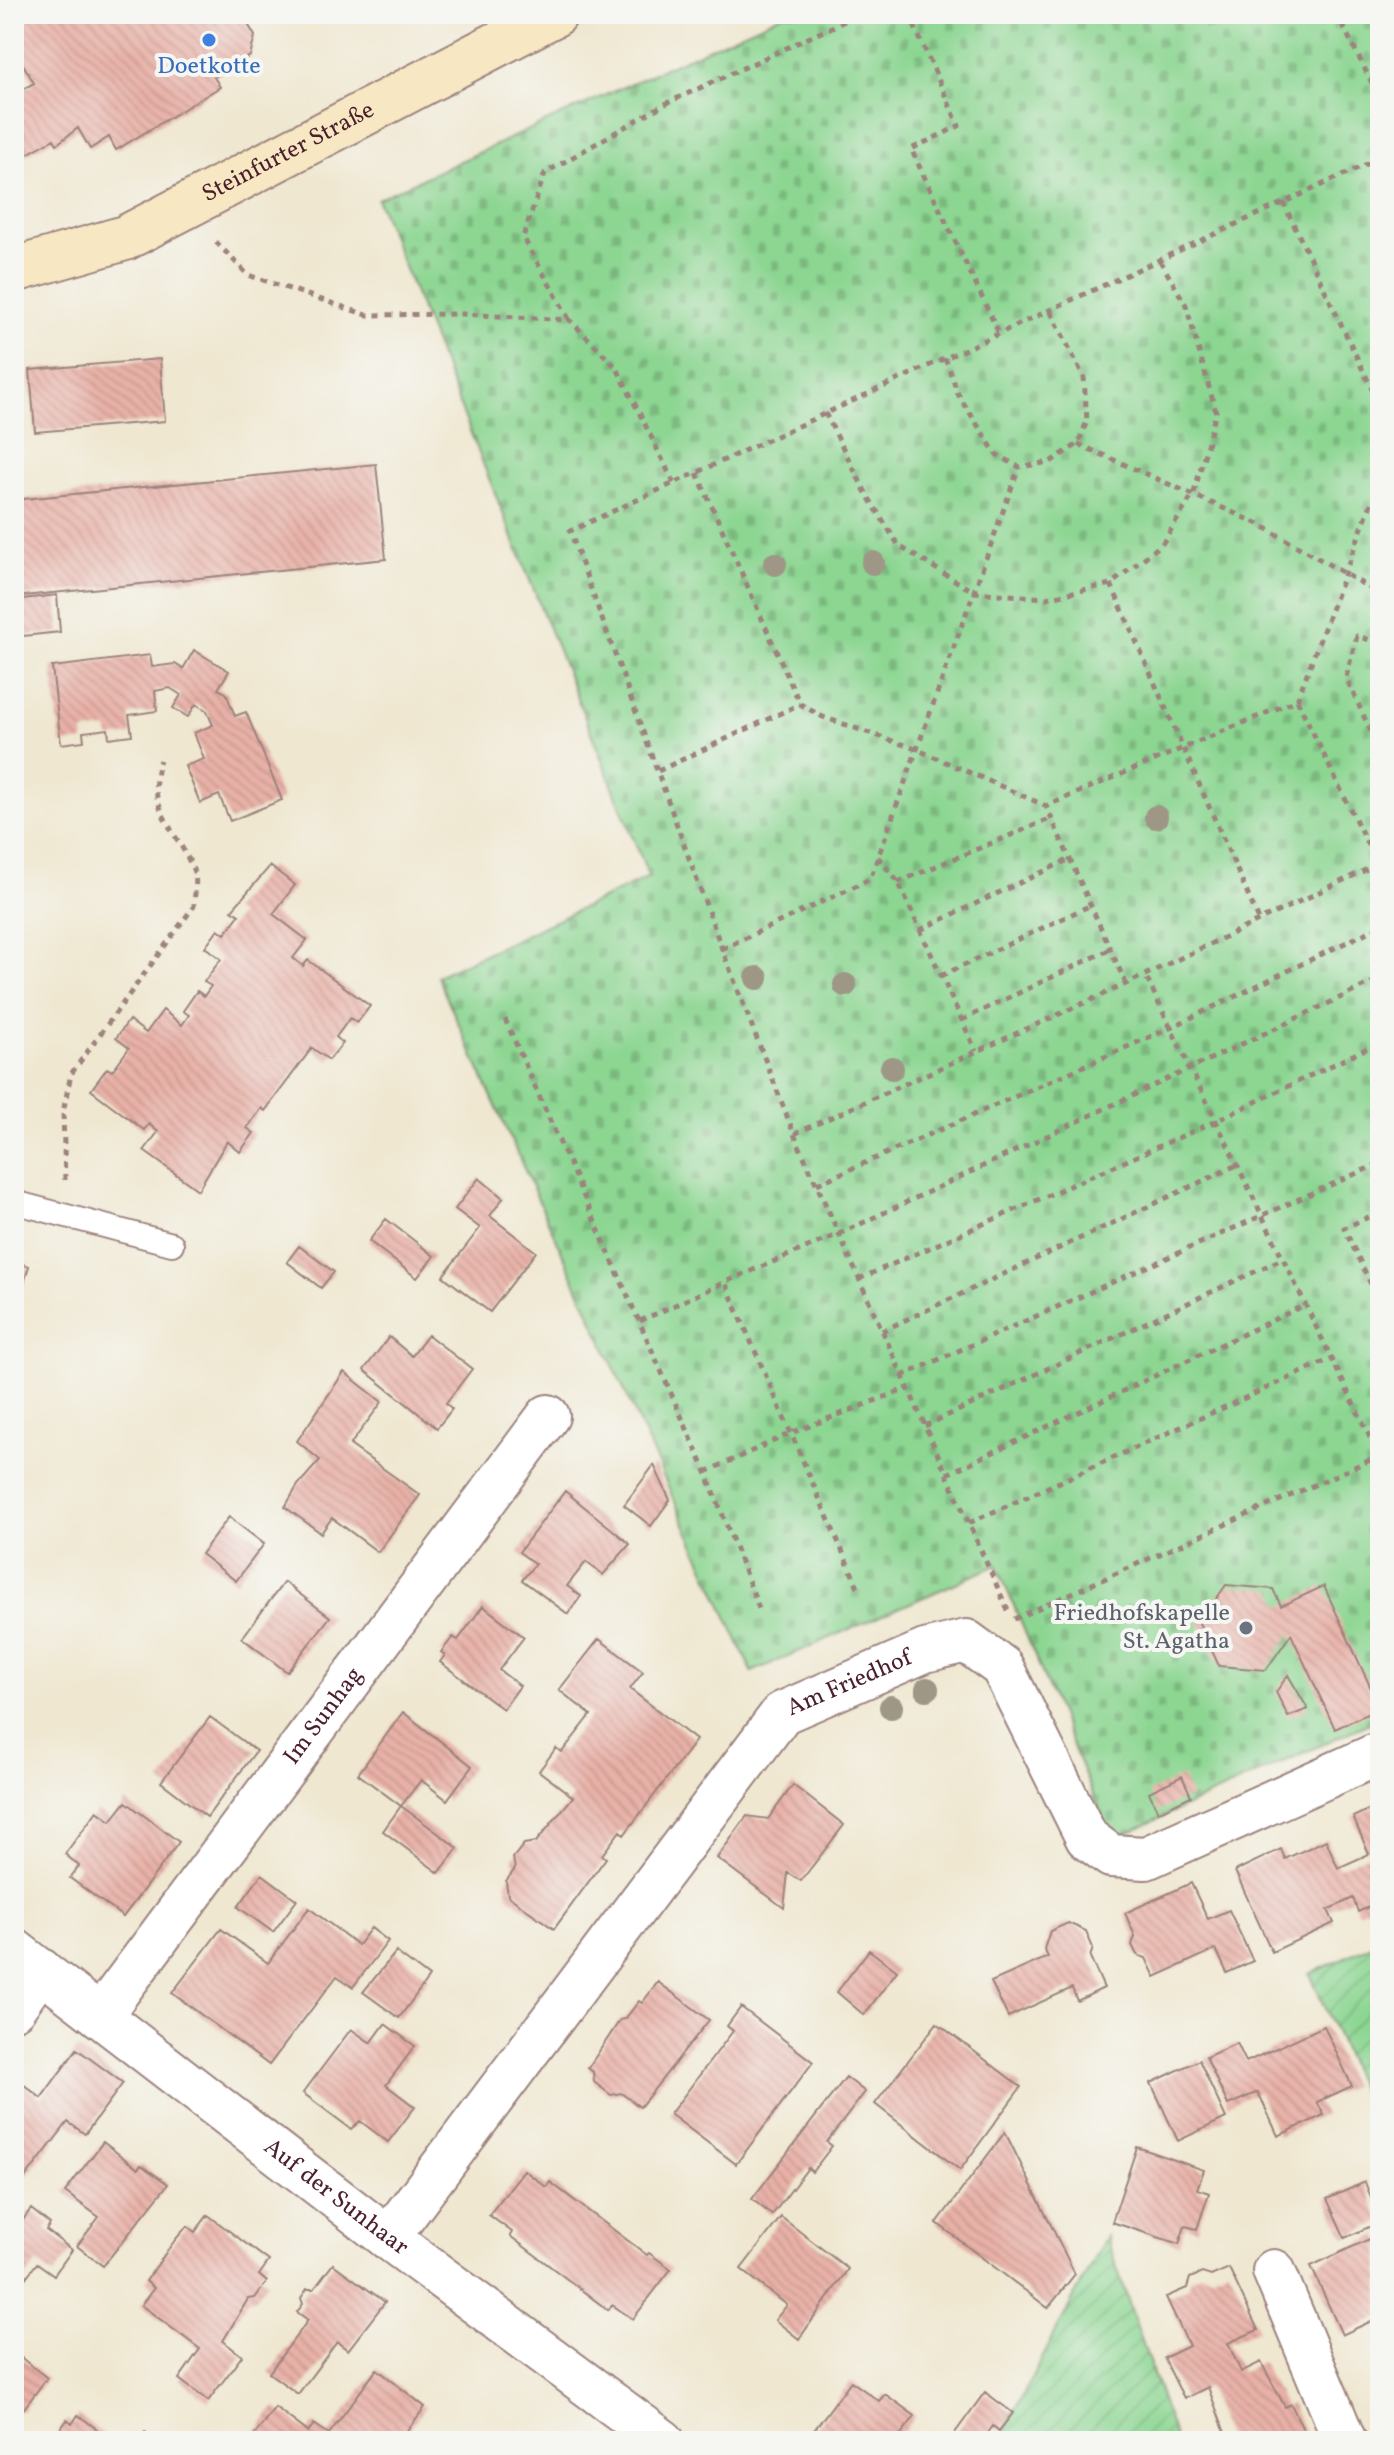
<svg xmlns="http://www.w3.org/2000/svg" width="1394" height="2455" font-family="Vollkorn,serif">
<defs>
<pattern id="cemetery-stones" width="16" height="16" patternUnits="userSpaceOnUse" patternTransform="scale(2)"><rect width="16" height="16" fill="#8cd692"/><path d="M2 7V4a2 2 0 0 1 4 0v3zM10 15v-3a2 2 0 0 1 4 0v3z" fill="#7ab77e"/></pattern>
<pattern id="garden-furrows" width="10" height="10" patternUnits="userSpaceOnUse" patternTransform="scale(2)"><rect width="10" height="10" fill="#8cd692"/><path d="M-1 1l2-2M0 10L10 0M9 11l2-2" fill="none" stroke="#7ab77e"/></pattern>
<pattern id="building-back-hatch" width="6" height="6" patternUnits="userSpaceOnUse" patternTransform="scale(2)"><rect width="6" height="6" fill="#e8b1a7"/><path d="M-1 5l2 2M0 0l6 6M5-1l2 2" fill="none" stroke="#c89890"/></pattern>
</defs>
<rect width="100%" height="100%" fill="#f6f6f2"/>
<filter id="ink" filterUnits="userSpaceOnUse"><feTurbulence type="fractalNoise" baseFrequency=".0125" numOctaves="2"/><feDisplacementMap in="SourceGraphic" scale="16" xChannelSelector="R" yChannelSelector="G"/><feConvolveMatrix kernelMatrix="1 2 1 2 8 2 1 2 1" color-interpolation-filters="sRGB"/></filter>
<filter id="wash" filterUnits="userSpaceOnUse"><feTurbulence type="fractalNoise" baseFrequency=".006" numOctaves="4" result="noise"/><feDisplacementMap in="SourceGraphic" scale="32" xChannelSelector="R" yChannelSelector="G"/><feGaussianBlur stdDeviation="1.8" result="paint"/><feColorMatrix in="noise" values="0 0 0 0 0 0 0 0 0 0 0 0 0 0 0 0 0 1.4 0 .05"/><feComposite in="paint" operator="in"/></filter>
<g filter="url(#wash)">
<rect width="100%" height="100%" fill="#efe7d0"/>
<path fill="url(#cemetery-stones)" stroke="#6b7a5e" stroke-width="2" d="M 784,14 L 1380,14 L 1380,1718 L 1112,1840 L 997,1565 L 752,1672 L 437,976 L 649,877 L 377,199 Z"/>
<path fill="url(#garden-furrows)" stroke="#6b7a5e" stroke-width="2" d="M 1380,1941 L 1380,2134 L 1310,1974 Z
M 1106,2236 L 1176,2441 L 999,2441 Z"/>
<g id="blocks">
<path fill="url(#building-back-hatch)" d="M 14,14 L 249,14 L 245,19 L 255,36 L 250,56 L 214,77 L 220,87 L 116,150 L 109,137 L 90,149 L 78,128 L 57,144 L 54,139 L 22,157 L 14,143 L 14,94 L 34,83 L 14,49 Z
M 160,359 L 165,421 L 35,432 L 30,370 Z
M 376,464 L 386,559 L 14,597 L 14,500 Z
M 57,595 L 60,632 L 14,637 L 14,600 Z
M 194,650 L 229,671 L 218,689 L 226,693 L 235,716 L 246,712 L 282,800 L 230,821 L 219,795 L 200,803 L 185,766 L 204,759 L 194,733 L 213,725 L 207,711 L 196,704 L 188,717 L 173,708 L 181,695 L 170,688 L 155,691 L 157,711 L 129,715 L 132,735 L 109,738 L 108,729 L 83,732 L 84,741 L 61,744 L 52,667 L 150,655 L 152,667 L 175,664 L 183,669 Z
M 270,866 L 295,885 L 273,914 L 307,940 L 293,958 L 303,966 L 308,960 L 370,1006 L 357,1023 L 350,1018 L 336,1037 L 343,1043 L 329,1060 L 312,1048 L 265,1111 L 262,1108 L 247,1128 L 254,1133 L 240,1152 L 227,1141 L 198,1190 L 144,1151 L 158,1132 L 149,1124 L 144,1130 L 91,1090 L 107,1068 L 112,1071 L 129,1048 L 116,1038 L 129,1020 L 146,1033 L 163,1010 L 182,1025 L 189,1015 L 183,1011 L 197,991 L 204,996 L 211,986 L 204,982 L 221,959 L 205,947 L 218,929 L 225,934 L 239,915 L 232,910 Z
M 479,1178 L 503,1198 L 490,1216 L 536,1252 L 490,1312 L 443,1276 L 480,1228 L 455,1209 Z
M 386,1219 L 434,1256 L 417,1278 L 369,1241 Z
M 299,1246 L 334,1272 L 321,1288 L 287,1262 Z
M 14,1262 L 29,1266 L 20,1296 L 14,1294 Z
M 428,1335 L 472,1369 L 446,1403 L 452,1409 L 437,1428 L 364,1370 L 389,1337 L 412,1356 Z
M 344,1372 L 382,1402 L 350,1445 L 420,1495 L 378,1552 L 332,1518 L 321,1533 L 285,1507 L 298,1485 L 320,1460 L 297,1441 Z
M 654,1465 L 670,1500 L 651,1526 L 624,1505 Z
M 565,1491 L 630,1544 L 603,1575 L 586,1562 L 567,1586 L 581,1596 L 568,1614 L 522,1580 L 535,1564 L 519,1552 Z
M 229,1517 L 264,1544 L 236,1581 L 201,1554 Z
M 284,1582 L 330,1617 L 287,1672 L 242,1638 Z
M 1226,1585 L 1273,1589 L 1281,1606 L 1324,1586 L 1380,1708 L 1335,1729 L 1291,1634 L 1266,1670 L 1219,1666 L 1199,1623 Z
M 483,1606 L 524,1637 L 499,1670 L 520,1686 L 503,1709 L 440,1662 L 445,1655 L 441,1652 L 453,1637 L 458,1640 Z
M 599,1639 L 643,1672 L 630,1689 L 696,1740 L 624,1835 L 620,1831 L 602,1855 L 606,1858 L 554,1929 L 508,1896 L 506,1881 L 515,1869 L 513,1858 L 524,1844 L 536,1842 L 573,1797 L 539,1771 L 556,1748 L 562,1752 L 591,1715 L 559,1690 Z
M 1288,1675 L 1308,1709 L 1288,1717 L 1276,1692 Z
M 403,1712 L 472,1766 L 447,1800 L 421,1780 L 401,1806 L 358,1774 Z
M 14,1715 L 22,1722 L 14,1732 Z
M 210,1717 L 256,1751 L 207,1817 L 161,1782 Z
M 1182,1776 L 1191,1796 L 1158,1812 L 1149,1792 Z
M 793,1785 L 844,1825 L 801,1881 L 788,1873 L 784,1908 L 717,1858 L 747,1816 L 768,1819 Z
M 126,1802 L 179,1842 L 123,1917 L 70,1878 L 79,1866 L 65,1854 L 97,1811 L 111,1821 Z
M 1380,1804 L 1380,1902 L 1358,1912 L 1353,1898 L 1328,1910 L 1334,1923 L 1272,1952 L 1235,1871 L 1281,1849 L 1285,1859 L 1326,1840 L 1338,1868 L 1369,1854 L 1353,1817 Z
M 401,1806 L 458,1848 L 439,1873 L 383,1831 Z
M 262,1874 L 297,1900 L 273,1932 L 238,1907 Z
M 1191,1883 L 1208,1919 L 1229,1910 L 1253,1961 L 1227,1973 L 1216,1949 L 1155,1977 L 1146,1958 L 1137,1955 L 1132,1945 L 1135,1936 L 1125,1913 Z
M 309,1908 L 358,1945 L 371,1928 L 388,1941 L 353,1987 L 337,1976 L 269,2065 L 172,1993 L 221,1929 L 268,1963 Z
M 1068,1923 L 1086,1931 L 1093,1948 L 1090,1957 L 1104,1988 L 1077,2001 L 1072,1988 L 1008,2017 L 991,1982 L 1048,1957 L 1044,1949 L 1050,1931 Z
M 869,1950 L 897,1971 L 864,2015 L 837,1992 Z
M 396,1952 L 429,1977 L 399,2018 L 363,1992 Z
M 658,1982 L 709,2020 L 640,2107 L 621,2093 L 611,2095 L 594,2082 L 593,2072 L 588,2068 L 620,2020 L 625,2019 L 639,2001 L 642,2003 Z
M 741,2007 L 813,2062 L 736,2164 L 670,2114 L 733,2031 L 727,2026 Z
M 937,2023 L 1021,2087 L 960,2170 L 875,2104 Z
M 385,2024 L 415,2046 L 386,2085 L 415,2107 L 388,2142 L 360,2121 L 351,2129 L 303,2093 L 351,2029 L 371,2043 Z
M 1324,2026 L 1352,2086 L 1317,2102 L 1324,2115 L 1278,2136 L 1258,2092 L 1228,2105 L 1206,2057 L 1237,2043 L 1246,2062 Z
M 77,2049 L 123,2083 L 85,2134 L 68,2122 L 16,2190 L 14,2077 L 41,2098 Z
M 1199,2060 L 1226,2118 L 1178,2141 L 1151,2083 Z
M 846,2077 L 865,2092 L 827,2142 L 832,2146 L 812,2172 L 808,2168 L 772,2215 L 752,2199 Z
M 1005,2132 L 1075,2274 L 1048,2308 L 937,2223 Z
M 103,2142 L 138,2169 L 141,2165 L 168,2184 L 103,2266 L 77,2246 L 99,2217 L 65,2192 Z
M 1137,2147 L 1204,2170 L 1197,2189 L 1209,2193 L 1197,2229 L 1185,2226 L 1179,2244 L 1112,2222 Z
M 524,2170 L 546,2187 L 550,2182 L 647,2255 L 649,2253 L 671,2269 L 633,2319 L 612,2305 L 608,2310 L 510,2236 L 512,2232 L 489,2215 Z
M 1365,2182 L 1380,2222 L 1345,2238 L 1327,2199 Z
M 31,2209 L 50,2224 L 46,2230 L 72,2250 L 54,2275 L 37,2263 L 14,2293 L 14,2232 Z
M 208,2215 L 269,2261 L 259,2275 L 267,2282 L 255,2298 L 248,2299 L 223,2341 L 242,2356 L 208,2401 L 179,2379 L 200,2349 L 141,2305 L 154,2288 L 146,2281 L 175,2240 L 187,2226 L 195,2232 Z
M 781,2217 L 848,2269 L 799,2339 L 775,2320 L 787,2305 L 741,2269 Z
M 1380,2234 L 1380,2317 L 1342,2335 L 1311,2266 Z
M 333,2264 L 385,2302 L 348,2350 L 337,2342 L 298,2394 L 269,2373 L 308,2320 L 297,2312 L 303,2304 L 301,2298 L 307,2289 L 314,2289 Z
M 1229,2268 L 1258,2330 L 1228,2343 L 1241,2372 L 1261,2362 L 1285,2407 L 1291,2404 L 1304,2431 L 1297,2433 L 1301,2441 L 1228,2441 L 1208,2387 L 1184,2399 L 1164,2358 L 1189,2346 L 1166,2297 L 1187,2288 L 1190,2278 L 1202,2273 L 1211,2276 Z
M 19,2356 L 47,2378 L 22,2411 L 14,2406 L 14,2362 Z
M 377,2369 L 425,2407 L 399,2441 L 334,2438 L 331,2441 L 250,2441 L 275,2407 L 308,2432 L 314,2424 L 329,2434 Z
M 851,2381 L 879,2401 L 885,2394 L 915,2416 L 896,2441 L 806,2441 Z
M 985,2392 L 1013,2413 L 999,2431 L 993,2426 L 982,2441 L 957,2441 L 952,2437 Z
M 78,2415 L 113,2441 L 52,2441 L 67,2420 L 72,2424 Z
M 145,2432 L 158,2441 L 138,2441 Z"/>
</g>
</g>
<g filter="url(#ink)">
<use href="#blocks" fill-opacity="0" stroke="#9c837e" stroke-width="2"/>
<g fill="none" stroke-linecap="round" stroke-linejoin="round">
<defs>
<path id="service" d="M 14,1202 L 172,1244"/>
<g id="minor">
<path id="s1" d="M 14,1950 L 388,2238 L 663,2441"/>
<path d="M 14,2008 L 41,1970"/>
<path id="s2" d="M 100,2016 L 548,1416"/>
<path id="s3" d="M 388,2238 L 782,1713 L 925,1651 L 966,1641 L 1002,1667 L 1087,1838 L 1111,1856 L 1146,1858 L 1380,1753"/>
<path d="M 1274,2271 L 1345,2441"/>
</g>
<g id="secondary">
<path id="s4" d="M 14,270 L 125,238 L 555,14"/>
</g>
</defs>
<use href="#service" stroke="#9c837e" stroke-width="26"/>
<use href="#minor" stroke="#9c837e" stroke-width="46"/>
<use href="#secondary" stroke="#9c837e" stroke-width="48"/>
<path stroke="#9c837e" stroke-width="5" stroke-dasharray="6 6" stroke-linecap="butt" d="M 909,14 L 959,126 L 911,149 L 999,333
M 1337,14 L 1380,99
M 1380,158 L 570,531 L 722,949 L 794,1134 L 1126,984 L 1380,863
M 1283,202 L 1380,406
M 216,242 L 248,275 L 367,315 L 463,314 L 570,320 L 617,368 L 674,483
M 569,319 L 523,237 L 545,173 L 663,105 L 860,14
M 945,358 L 958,394 L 996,454 L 1019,467 L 1050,462 L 1078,444 L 1087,421 L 1084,378 L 1050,310
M 825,413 L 867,495 L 899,546 L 974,592 L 1046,598 L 1111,584 L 1162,544 L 1194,493 L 1216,412 L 1186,305 L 1159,259
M 1078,444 L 1259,524 L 1380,594
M 697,473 L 800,704 L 823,717 L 916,749 L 1046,806
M 1111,584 L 1259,920
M 1380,643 L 1357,636 L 1346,677 L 1380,752
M 1297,700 L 1377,864
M 658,771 L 800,704
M 878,857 L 898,882 L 976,1051
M 898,882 L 1052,818
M 920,930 L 1070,859
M 722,949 L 870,879 L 1019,467
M 941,976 L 1091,905
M 1126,984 L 1046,806 L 1297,700 L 1380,480
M 505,1019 L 706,1472 L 760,1611
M 962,1020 L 1111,949
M 794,1134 L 1010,1615
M 1376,1164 L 1380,1172
M 65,1180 L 63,1112 L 71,1074 L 194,906 C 194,897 197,884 195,875 C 181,833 143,809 160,760
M 817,1184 L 1170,1028 L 1380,926
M 1380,1212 L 1344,1228 L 1380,1303
M 859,1279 L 1216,1121 L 1380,1042
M 640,1321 L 725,1282
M 882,1331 L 1237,1165
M 902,1376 L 1380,1163
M 925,1426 L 1282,1259
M 706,1472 L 791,1433 L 908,1388
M 947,1474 L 1305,1305
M 969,1523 L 1331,1359
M 858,1587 L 725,1282 L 839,1234 L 1380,979
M 1014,1619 L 1379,1456 L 1145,975
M 1376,1642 L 1380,1640"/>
<use href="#service" stroke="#fff" stroke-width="22"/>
<use href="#minor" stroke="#fff" stroke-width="42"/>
<use href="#secondary" stroke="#f7e8c3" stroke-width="44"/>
</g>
<g fill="#9f9786">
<circle cx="873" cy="563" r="12"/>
<circle cx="775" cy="564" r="12"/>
<circle cx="1156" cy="817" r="12"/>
<circle cx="757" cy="978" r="12"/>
<circle cx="845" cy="985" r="12"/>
<circle cx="892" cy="1068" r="12"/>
<circle cx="927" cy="1689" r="12"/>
<circle cx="891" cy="1707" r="12"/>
</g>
</g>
<circle fill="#3f7fe0" stroke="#f6f6f2" stroke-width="3" cx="209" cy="40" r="8"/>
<circle fill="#6b7280" stroke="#f6f6f2" stroke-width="3" cx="1246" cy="1628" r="8"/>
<g text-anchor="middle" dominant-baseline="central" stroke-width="8" stroke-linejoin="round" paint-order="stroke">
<g font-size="24" fill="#366cbe" stroke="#f6f6f2">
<text x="209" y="67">Doetkotte</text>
</g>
<g font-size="24" fill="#4a1f2b" stroke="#f6f6f2">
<text stroke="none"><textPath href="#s4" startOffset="300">Steinfurter Straße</textPath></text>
<text stroke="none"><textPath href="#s3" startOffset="730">Am Friedhof</textPath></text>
<text stroke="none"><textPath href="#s2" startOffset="374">Im Sunhag</textPath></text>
<text stroke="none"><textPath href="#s1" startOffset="406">Auf der Sunhaar</textPath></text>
</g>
<g font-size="24" fill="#5b616d" stroke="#f6f6f2" text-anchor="end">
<text x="1230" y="1614">Friedhofskapelle<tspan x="1230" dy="28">St. Agatha</tspan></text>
</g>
</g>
<rect width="1394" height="2455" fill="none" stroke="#f6f6f2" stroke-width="48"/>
</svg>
